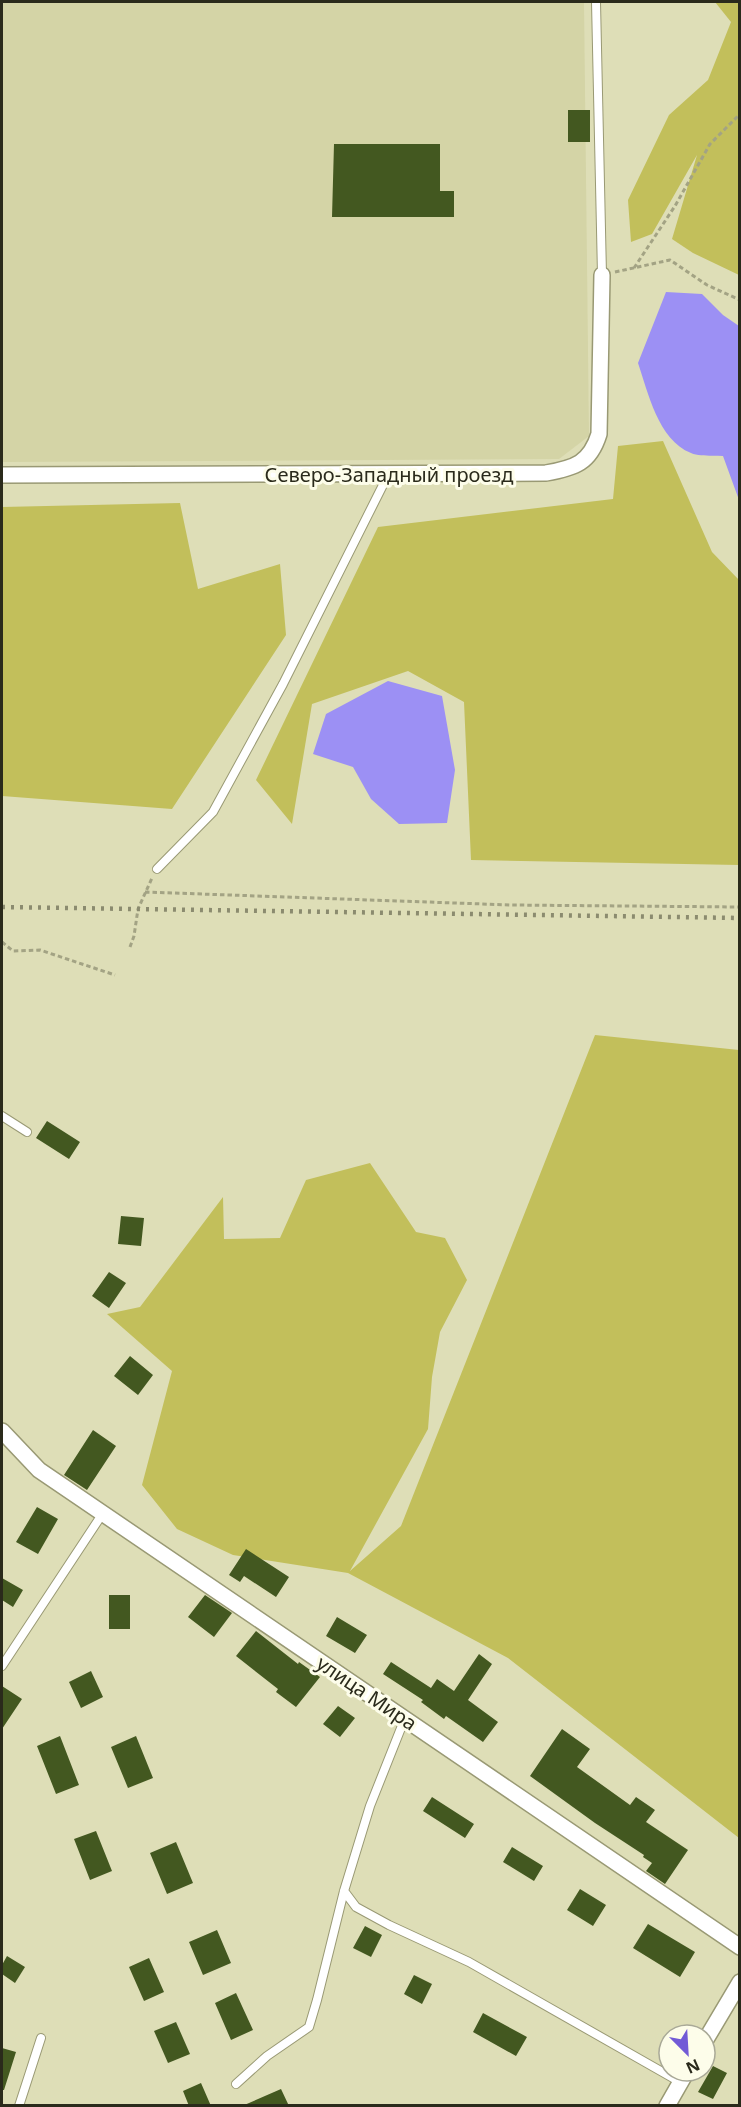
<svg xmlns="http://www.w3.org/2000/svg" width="741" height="2107" font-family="'Noto Sans',sans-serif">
<rect width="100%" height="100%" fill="#dedeb7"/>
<path fill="#d4d4a6" d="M 2,2 L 584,2 L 589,436 L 559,459 L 2,462 Z"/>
<path fill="#c2bf5b" d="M 715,2 L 739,2 L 739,275 L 693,253 L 672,239 L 697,155 L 652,234 L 631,242 L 628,200 L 669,115 L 708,80 L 731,22 Z
M 663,441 L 712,552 L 739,580 L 739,865 L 471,860 L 464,702 L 408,671 L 312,704 L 292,824 L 256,780 L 378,527 L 613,499 L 618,446 Z
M 180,503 L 198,589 L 280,564 L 286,635 L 172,809 L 2,796 L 2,507 Z
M 595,1035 L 739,1050 L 739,1838 L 508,1658 L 348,1573 L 233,1555 L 177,1529 L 142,1485 L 172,1371 L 107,1314 L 140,1307 L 223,1197 L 224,1239 L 280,1238 L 306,1180 L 370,1163 L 416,1232 L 445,1238 L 467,1280 L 440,1332 L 432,1377 L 428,1429 L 350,1571 L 401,1526 Z"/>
<path fill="#9c90f4" d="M 666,292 L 702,294 L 723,315 L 739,326 L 739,500 L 723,456 C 713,455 700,457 691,453 C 658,440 648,392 638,363 Z
M 388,681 L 442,696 L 455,770 L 447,823 L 399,824 L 371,799 L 353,767 L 313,754 L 326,714 Z"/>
<path fill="#435820" d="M 568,110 L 590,110 L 590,142 L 568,142 Z
M 334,144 L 440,144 L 440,191 L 454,191 L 454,217 L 332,217 Z
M 47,1121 L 80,1142 L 69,1159 L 36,1138 Z
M 121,1216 L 144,1218 L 141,1246 L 118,1244 Z
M 109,1272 L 126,1283 L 109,1308 L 92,1296 Z
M 130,1356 L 153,1375 L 138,1395 L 114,1376 Z
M 93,1430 L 116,1446 L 87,1490 L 64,1475 Z
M 37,1507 L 58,1519 L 38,1554 L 16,1542 Z
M 246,1549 L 289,1577 L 276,1597 L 244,1576 L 240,1582 L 229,1575 Z
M 2,1578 L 23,1590 L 13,1607 L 2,1600 Z
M 109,1595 L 130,1595 L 130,1629 L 109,1629 Z
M 205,1595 L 232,1613 L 214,1637 L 188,1617 Z
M 337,1617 L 367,1635 L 355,1653 L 326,1636 Z
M 256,1631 L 298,1664 L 299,1662 L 320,1677 L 296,1707 L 276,1692 L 278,1689 L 236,1656 Z
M 479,1654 L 492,1664 L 468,1700 L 498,1722 L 483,1742 L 446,1716 L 444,1719 L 421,1702 L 423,1700 L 383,1674 L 391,1662 L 431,1688 L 437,1679 L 454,1691 Z
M 91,1671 L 103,1697 L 81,1708 L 69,1682 Z
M 2,1686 L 22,1699 L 2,1729 Z
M 338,1706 L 355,1718 L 340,1737 L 323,1724 Z
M 562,1729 L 590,1749 L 577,1767 L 630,1805 L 636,1797 L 655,1810 L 646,1822 L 688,1850 L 665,1884 L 646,1871 L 652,1863 L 643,1857 L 644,1855 L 595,1823 L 530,1776 Z
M 60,1736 L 79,1785 L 56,1794 L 37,1746 Z
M 136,1736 L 153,1778 L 128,1788 L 111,1747 Z
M 432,1797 L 474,1824 L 465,1838 L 423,1811 Z
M 96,1831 L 112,1871 L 90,1880 L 74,1839 Z
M 176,1842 L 193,1883 L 167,1894 L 150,1853 Z
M 512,1847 L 543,1866 L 534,1881 L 503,1862 Z
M 580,1889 L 606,1905 L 593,1926 L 567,1910 Z
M 648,1924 L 695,1952 L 680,1977 L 633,1948 Z
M 365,1926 L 382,1935 L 371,1957 L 353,1948 Z
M 217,1930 L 231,1963 L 203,1975 L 189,1942 Z
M 7,1956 L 25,1967 L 15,1983 L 2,1974 L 2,1965 Z
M 149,1958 L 164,1992 L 144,2001 L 129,1967 Z
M 414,1975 L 432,1984 L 422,2004 L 404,1994 Z
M 236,1993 L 253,2030 L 231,2040 L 215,2003 Z
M 483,2013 L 527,2037 L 516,2056 L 473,2032 Z
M 176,2022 L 190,2054 L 168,2063 L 154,2031 Z
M 2,2048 L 16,2052 L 4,2090 L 2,2090 Z
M 713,2066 L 727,2073 L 713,2099 L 698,2092 Z
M 201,2083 L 211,2106 L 189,2106 L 183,2091 Z
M 281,2089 L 289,2106 L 242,2106 Z"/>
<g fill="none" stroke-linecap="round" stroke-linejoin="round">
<defs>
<path id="lane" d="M 596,2 L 602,275
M 157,869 L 213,812 L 283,684 L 388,475
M 2,1116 L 27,1132
M 2,1666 L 103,1513
M 344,1891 L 356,1907 L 389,1925 L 469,1962 L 680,2082
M 236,2084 L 267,2056 L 309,2027 L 317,2000 L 344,1891 L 370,1806 L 405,1718
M 19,2106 L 41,2038"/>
<path id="street" d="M 2,475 L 546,473 C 575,468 590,463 599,434 L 602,275
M 2,1431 L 39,1470 L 740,1947
M 705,2041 L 740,1982
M 667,2106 L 687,2071"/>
</defs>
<use href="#lane" stroke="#999974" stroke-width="10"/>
<use href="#street" stroke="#999974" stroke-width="18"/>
<path stroke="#a3a384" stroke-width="3" stroke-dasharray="4.5 3" stroke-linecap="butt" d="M 634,268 L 675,206 L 710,144 L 740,114
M 615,272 L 670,260 L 707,285 L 740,300
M 145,892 L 511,905 L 740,907
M 2,942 L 13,951 L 40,950 L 115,975
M 130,947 L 134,936 L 138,909 L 152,878"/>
<use href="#lane" stroke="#fff" stroke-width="8"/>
<use href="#street" stroke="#fff" stroke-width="15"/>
<path stroke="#8b8b6f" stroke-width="4.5" stroke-dasharray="3 6" stroke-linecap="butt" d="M 2,907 L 740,918"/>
</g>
<g text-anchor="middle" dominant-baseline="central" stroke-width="6" stroke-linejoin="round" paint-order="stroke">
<g font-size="20" fill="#2a2a1b" stroke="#fdfdea">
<text x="389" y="474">Северо-Западный проезд</text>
<text transform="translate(367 1693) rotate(34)">улица Мира</text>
</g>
</g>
<rect width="741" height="2107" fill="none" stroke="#2a2a1b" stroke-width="6"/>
<g transform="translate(687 2053) rotate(156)"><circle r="28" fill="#fdfdea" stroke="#a9a997" stroke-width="1.5"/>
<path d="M0-4.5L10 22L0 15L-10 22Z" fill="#725bd6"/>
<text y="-9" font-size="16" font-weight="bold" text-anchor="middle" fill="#2a2a1b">N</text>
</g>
</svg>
